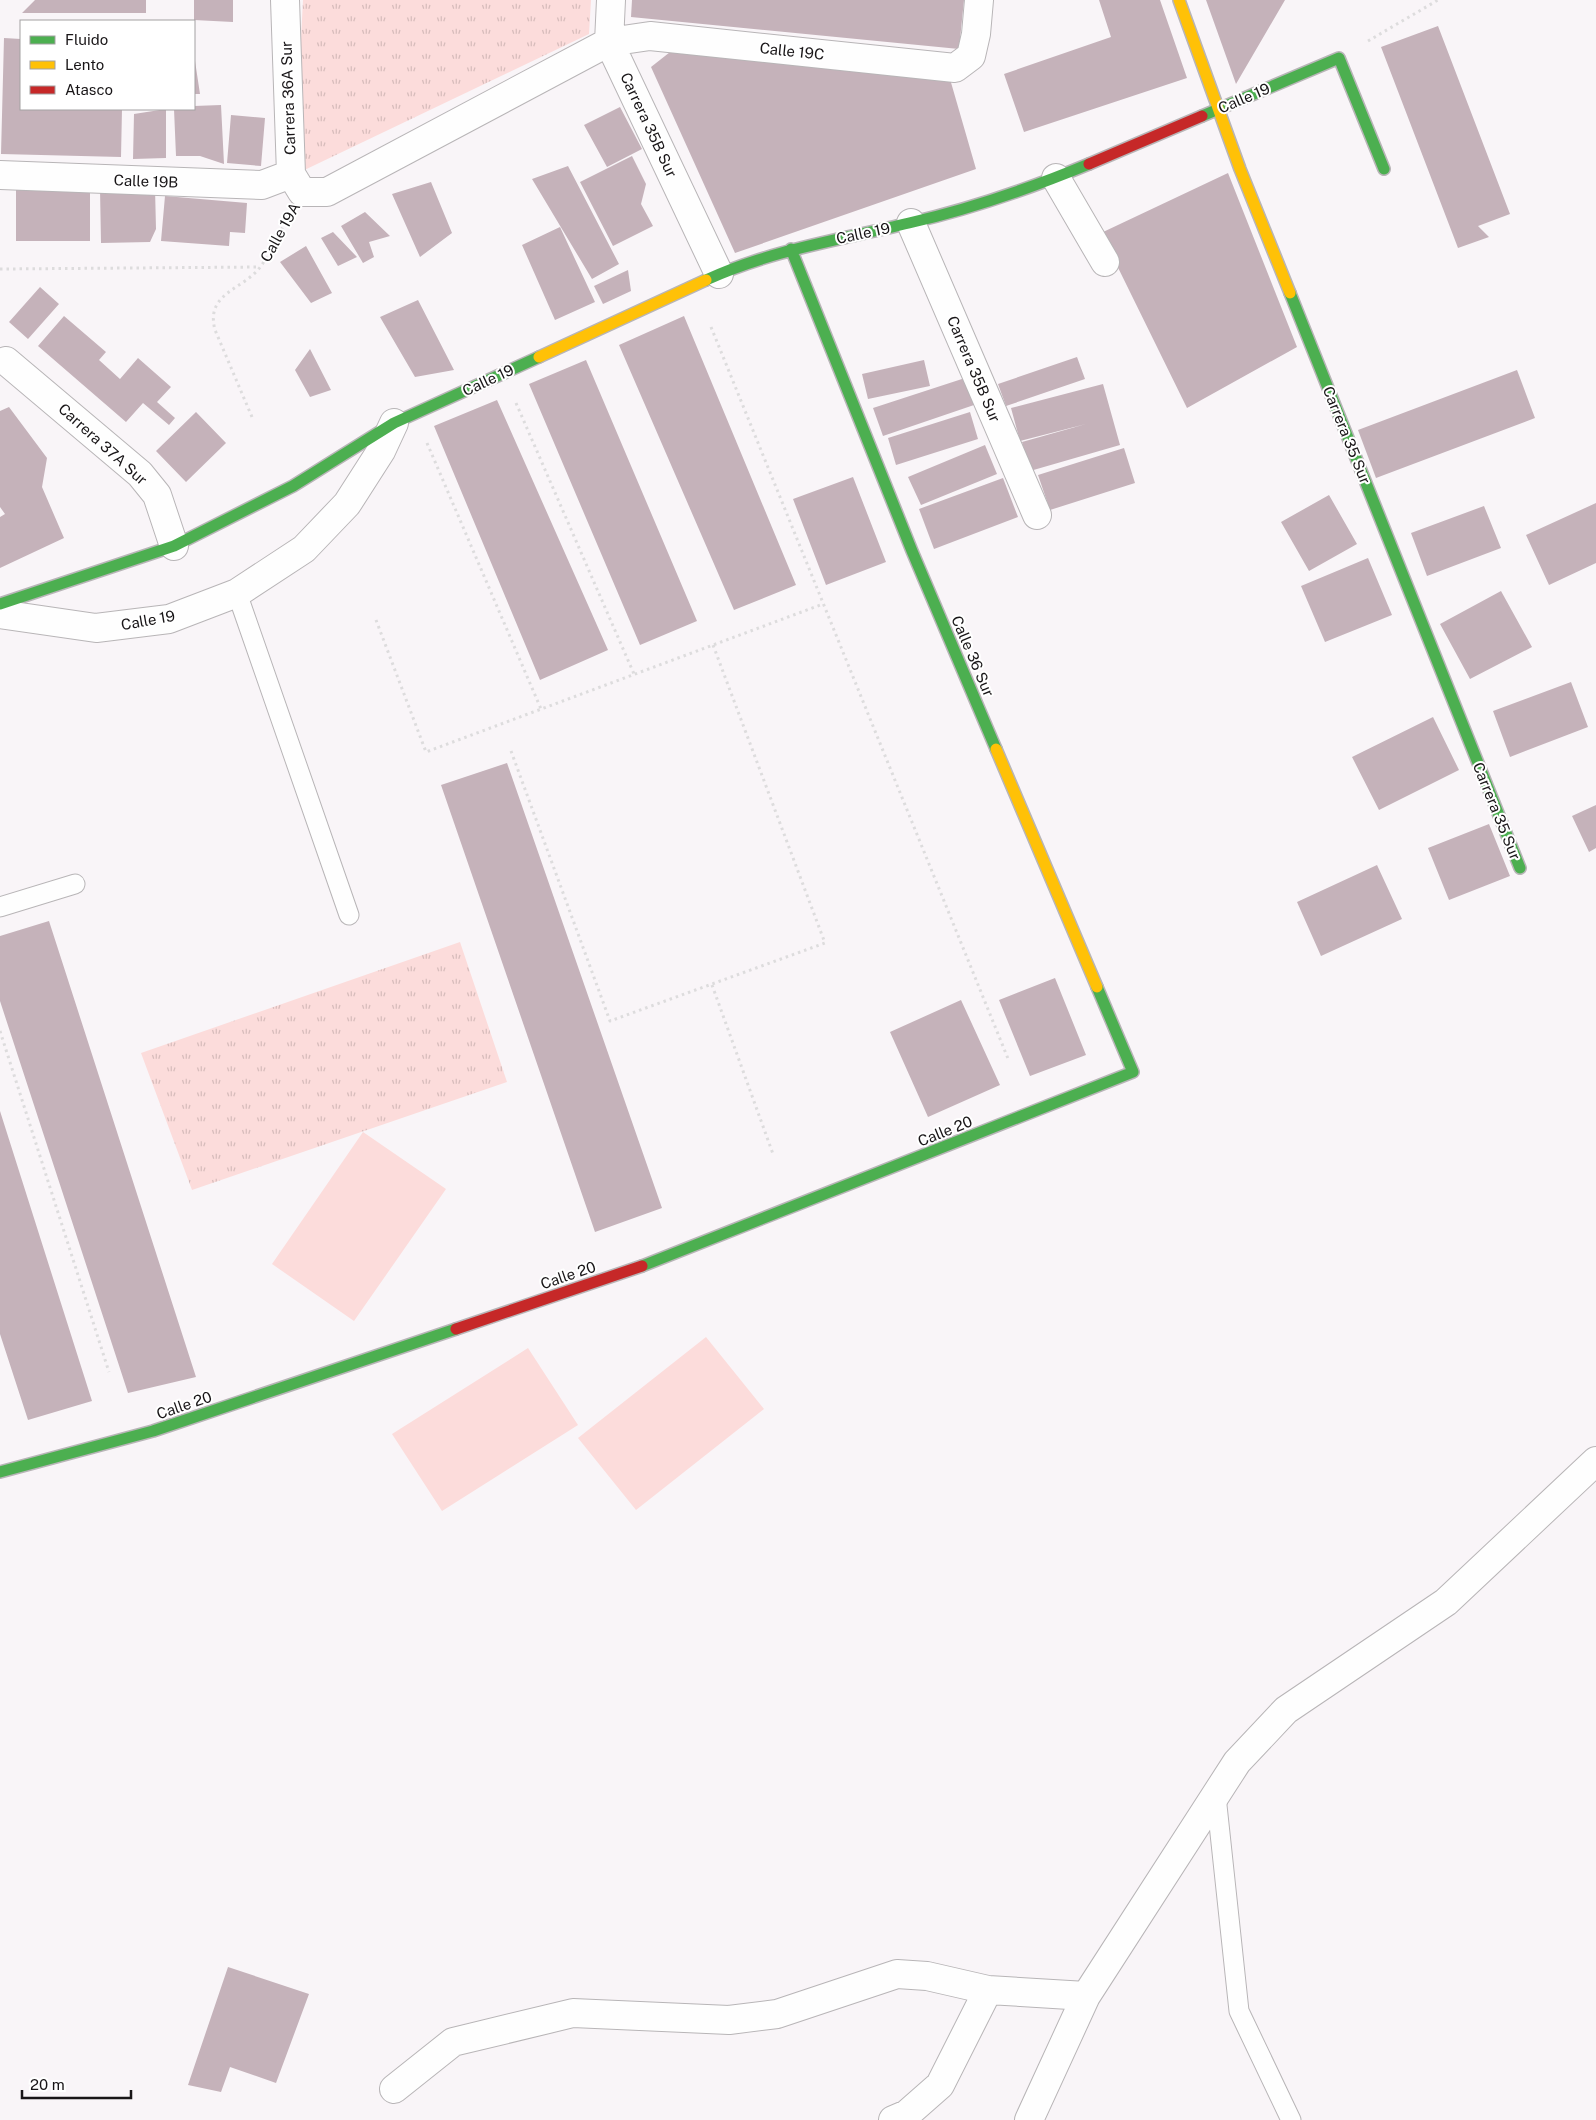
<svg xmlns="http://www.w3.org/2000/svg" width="1596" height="2120" font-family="'Public Sans',sans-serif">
<defs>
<pattern id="park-tufts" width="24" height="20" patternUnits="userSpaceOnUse" patternTransform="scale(1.25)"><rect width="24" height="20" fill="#fcdcdb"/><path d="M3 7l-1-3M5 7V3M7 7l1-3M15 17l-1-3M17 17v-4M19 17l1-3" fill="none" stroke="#d7bcbb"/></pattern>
</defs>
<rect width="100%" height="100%" fill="#f9f5f8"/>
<path fill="url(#park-tufts)" d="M 303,0 L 591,0 L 589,34 L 294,175 Z
M 460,942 L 507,1082 L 192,1190 L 141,1053 Z"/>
<path fill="#fcdcdb" d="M 363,1132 L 446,1189 L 354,1321 L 272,1264 Z
M 706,1337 L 764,1409 L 636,1510 L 578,1438 Z
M 528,1348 L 578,1425 L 442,1511 L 392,1434 Z"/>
<path fill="#c5b2ba" d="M 35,0 L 146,0 L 146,13 L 22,13 Z
M 194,0 L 233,0 L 233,22 L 194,20 Z
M 632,0 L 964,0 L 959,49 L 631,17 Z
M 1099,0 L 1160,0 L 1187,78 L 1024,132 L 1004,74 L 1111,37 Z
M 1206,0 L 1285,0 L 1236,84 Z
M 1438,26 L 1510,214 L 1478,226 L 1489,237 L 1458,248 L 1381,47 Z
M 4,38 L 21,39 L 21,109 L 122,109 L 121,157 L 1,154 Z
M 679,45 L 950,79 L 976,169 L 735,253 L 651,67 Z
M 194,61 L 195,61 L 200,94 L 194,94 Z
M 221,105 L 224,164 L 200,156 L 176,156 L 174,109 L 194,109 L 194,106 Z
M 620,107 L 642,149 L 607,167 L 584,125 Z
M 166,109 L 166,158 L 133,159 L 134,114 Z
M 231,115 L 265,118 L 261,166 L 227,163 Z
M 632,156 L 646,184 L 641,204 L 653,226 L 613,246 L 580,182 Z
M 568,166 L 619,264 L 592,279 L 532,179 Z
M 1228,173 L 1297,347 L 1187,408 L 1101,233 Z
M 431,182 L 452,233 L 420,257 L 392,194 Z
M 155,188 L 156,229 L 150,242 L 101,243 L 100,189 Z
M 16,190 L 90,190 L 90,241 L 16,241 Z
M 165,196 L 247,203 L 245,233 L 230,232 L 229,246 L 161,241 Z
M 365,212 L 390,236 L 369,242 L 374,257 L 363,263 L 341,226 Z
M 560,227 L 595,302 L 555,320 L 522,245 Z
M 333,232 L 357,257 L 338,266 L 321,238 Z
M 306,246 L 332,293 L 311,303 L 280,262 Z
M 628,270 L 631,291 L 603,304 L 594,286 Z
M 40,287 L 59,304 L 28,339 L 9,322 Z
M 418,300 L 454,370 L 415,377 L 380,317 Z
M 64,316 L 106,352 L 99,360 L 120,379 L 138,358 L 171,387 L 157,402 L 175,418 L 169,425 L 143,403 L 126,422 L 38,346 Z
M 684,316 L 796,585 L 734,610 L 619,345 Z
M 310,349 L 331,390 L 310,397 L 295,370 Z
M 1077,357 L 1085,379 L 1006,406 L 998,384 Z
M 586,360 L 697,621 L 640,645 L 529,384 Z
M 924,360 L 930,386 L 868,399 L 862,374 Z
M 1517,370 L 1535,418 L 1376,478 L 1358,430 Z
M 965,378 L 974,405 L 883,436 L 873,408 Z
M 1103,384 L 1120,445 L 1030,471 L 1022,442 L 1086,424 L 1020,441 L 1011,408 Z
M 497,400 L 608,650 L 540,680 L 434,426 Z
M 9,407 L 47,458 L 42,487 L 64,538 L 0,568 L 0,517 L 5,514 L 0,507 L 0,411 Z
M 196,412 L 226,443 L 186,482 L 156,451 Z
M 970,412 L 978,439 L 896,465 L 888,438 Z
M 985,445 L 997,474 L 921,505 L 908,477 Z
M 1124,448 L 1135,483 L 1050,510 L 1038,475 Z
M 853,477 L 886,562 L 826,585 L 793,499 Z
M 1003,478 L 1018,517 L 934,549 L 919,509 Z
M 1329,495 L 1357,544 L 1309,571 L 1281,522 Z
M 1596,503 L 1596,563 L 1549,585 L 1526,535 Z
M 1484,506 L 1501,548 L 1427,576 L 1411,533 Z
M 1368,558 L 1392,615 L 1325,642 L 1301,586 Z
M 1501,591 L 1532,647 L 1470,679 L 1440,624 Z
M 1571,682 L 1588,727 L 1510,757 L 1493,711 Z
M 1433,717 L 1459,770 L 1379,810 L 1352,757 Z
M 507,763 L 662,1208 L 595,1232 L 441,785 Z
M 1596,805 L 1596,848 L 1589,852 L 1572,816 Z
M 1489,824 L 1510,876 L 1449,900 L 1428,848 Z
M 1377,865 L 1402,919 L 1321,956 L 1297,902 Z
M 49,921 L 196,1377 L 128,1393 L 0,1001 L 0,936 Z
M 1055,978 L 1086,1055 L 1030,1076 L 999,1000 Z
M 961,1000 L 1000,1085 L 928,1117 L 890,1032 Z
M 0,1111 L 92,1401 L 28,1420 L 0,1334 Z
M 228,1967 L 309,1994 L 276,2083 L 230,2067 L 221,2092 L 188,2085 Z"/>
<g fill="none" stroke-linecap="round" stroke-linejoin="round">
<defs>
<path id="lane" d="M 237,593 L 349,915
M 0,907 L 75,884
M 1216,1796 L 1239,2011 L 1291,2120"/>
<path id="street" d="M 285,0 L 291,174 L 302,192 L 327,192 L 609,42 L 650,36 L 955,68 L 971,56 L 976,34 L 979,0
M 611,0 L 609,42 L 719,274
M 0,175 L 262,185 L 291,174
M 1056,178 L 1105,262
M 911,223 L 1037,515
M 6,361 L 140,474 L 157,495 L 174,546
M 0,614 L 96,628 L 169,619 L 237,593 L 304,549 L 347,504 L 381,451 L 394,423
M 394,2089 L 453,2042 L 573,2013 L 729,2020 L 777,2014 L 897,1974 L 927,1976 L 988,1990 L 1086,1996
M 893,2120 L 907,2114 L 940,2085 L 988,1990
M 1029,2120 L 1086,1996 L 1237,1762 L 1286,1710 L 1446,1602 L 1596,1461"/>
<path id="fast" d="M 1202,116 L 1339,58 L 1384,169
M 791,249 L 912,551 L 996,749
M 706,280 C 771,250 840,240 909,223 C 971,209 1031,188 1089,164
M 1290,293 L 1520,868
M 0,604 L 174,546 L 293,486 L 394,423 L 539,357
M 642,1266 L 1133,1072 L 1097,987
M 0,1472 L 153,1431 L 456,1329"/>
<path id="slow" d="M 1179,0 L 1240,169 L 1290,293
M 539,357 L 706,280
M 996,749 L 1097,987"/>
<path id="jam" d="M 1089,164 L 1202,116
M 456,1329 L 642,1266"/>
</defs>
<use href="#lane" stroke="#b8b5b7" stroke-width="21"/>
<use href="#street" stroke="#b8b5b7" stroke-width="30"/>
<use href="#fast" stroke="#b8b5b7" stroke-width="14"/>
<use href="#slow" stroke="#b8b5b7" stroke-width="14"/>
<use href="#jam" stroke="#b8b5b7" stroke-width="14"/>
<path stroke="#dddcdd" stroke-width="3" stroke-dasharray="2.5 4" stroke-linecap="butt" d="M 1368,41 L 1438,0
M 0,269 L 260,267
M 711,327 L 1009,1061
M 516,403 L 634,674
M 252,417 L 215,330 C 205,292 244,290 261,266 C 271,252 278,235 286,221
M 427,443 L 541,709
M 376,620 L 426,752 L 823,604
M 511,751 L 610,1021 L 825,943 L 713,645
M 712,985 L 773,1154
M 0,1031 L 109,1372"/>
<use href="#lane" stroke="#fefefe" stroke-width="19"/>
<use href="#street" stroke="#fefefe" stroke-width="28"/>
<use href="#fast" stroke="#4caf50" stroke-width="11"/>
<use href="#slow" stroke="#ffc107" stroke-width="11"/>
<use href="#jam" stroke="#c62828" stroke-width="11"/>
</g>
<g text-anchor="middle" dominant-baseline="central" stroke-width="4" stroke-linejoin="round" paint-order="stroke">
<g font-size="15" fill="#181517" stroke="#fff">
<text transform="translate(792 51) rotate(6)">Calle 19C</text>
<text transform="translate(288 98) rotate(-92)">Carrera 36A Sur</text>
<text transform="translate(1244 98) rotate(-23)">Calle 19</text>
<text transform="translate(649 125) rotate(65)">Carrera 35B Sur</text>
<text transform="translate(146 181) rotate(2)">Calle 19B</text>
<text transform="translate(280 232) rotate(-61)">Calle 19A</text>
<text transform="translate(863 233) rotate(-12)">Calle 19</text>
<text transform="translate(974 369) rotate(67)">Carrera 35B Sur</text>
<text transform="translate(488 380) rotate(-25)">Calle 19</text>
<text transform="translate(1347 435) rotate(68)">Carrera 35 Sur</text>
<text transform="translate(103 444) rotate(42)">Carrera 37A Sur</text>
<text transform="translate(148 620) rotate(-10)">Calle 19</text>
<text transform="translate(973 656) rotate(67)">Calle 36 Sur</text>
<text transform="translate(1497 811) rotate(68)">Carrera 35 Sur</text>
<text transform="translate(945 1131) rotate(-22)">Calle 20</text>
<text transform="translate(568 1275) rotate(-19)">Calle 20</text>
<text transform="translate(184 1405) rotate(-19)">Calle 20</text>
</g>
</g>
<rect x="20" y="20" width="175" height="90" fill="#ffffff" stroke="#a3a1a2"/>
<rect x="30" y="36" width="25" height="8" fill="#4caf50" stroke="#a3a1a2"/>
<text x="65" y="45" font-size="15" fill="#181517">Fluido</text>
<rect x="30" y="61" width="25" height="8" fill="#ffc107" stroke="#a3a1a2"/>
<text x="65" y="70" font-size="15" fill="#181517">Lento</text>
<rect x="30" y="86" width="25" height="8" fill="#c62828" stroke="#a3a1a2"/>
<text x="65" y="95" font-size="15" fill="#181517">Atasco</text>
<path d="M22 2090v8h109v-8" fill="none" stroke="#181517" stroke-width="2.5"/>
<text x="30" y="2090" font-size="15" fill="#181517" stroke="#ffffff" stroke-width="4" paint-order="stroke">20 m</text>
</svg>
